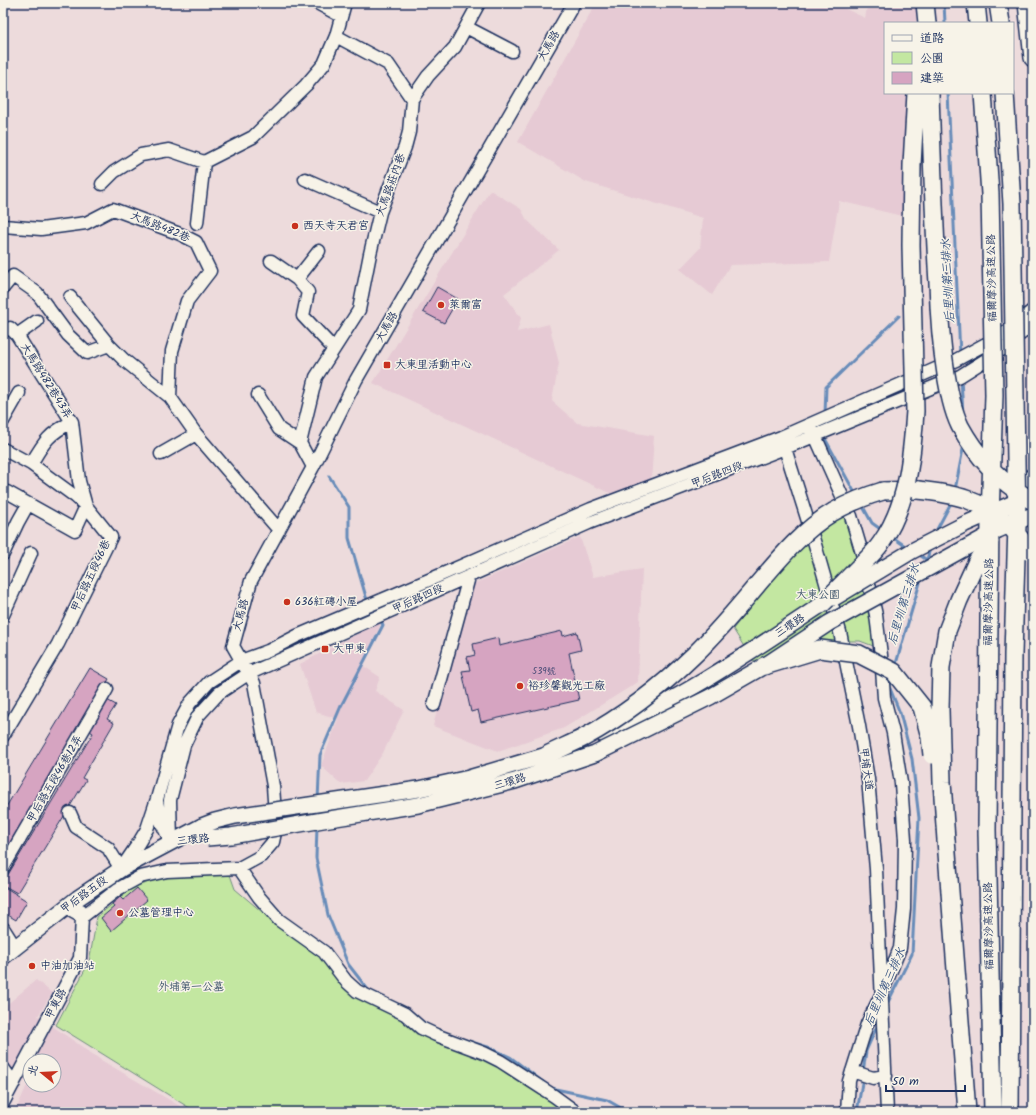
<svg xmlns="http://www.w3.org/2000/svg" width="1036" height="1115" font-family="Kalam,'LXGW WenKai TC',sans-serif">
<rect width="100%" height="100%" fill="#eddbdc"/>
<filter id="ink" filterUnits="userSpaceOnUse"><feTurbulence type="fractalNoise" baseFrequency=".025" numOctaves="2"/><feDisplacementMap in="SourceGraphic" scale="8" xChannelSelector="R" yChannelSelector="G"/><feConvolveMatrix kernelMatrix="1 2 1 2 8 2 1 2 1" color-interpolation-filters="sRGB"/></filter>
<g filter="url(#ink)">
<path fill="#e6cad4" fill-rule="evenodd" d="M 596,3 L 833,3 L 865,18 L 868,3 L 917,3 L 916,23 L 885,23 L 885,93 L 911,93 L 902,216 L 839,201 L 829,262 L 730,265 L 712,295 L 680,269 L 700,248 L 703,218 L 586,182 L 518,142 Z
M 490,190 L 521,209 L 527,220 L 559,250 L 504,294 L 521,318 L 517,332 L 549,324 L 559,363 L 552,401 L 577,423 L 654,436 L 651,483 L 618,497 L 373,383 Z
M 580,537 L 593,577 L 642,569 L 638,682 L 564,728 L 498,751 L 433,726 L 469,586 Z
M 382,621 L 362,665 L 380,677 L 375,691 L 404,710 L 383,753 L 364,781 L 341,784 L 321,766 L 338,719 L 316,712 L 300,664 Z
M 36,980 L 52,993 L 38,1016 L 101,1060 L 190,1112 L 15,1112 L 28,1083 L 7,1070 L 3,1065 L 3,1008 ZM 30,1061 L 54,1061 L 54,1085 L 30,1085 Z"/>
<path fill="#c3e7a1" stroke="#6f8b80" d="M 846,512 L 876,647 L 860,641 L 826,641 L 753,661 L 733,629 L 789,558 Z
M 229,872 L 235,889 L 281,928 L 330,965 L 354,997 L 399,1016 L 508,1068 L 567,1112 L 196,1112 L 56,1025 L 89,962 L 97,917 L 131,888 L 155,880 L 177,876 Z"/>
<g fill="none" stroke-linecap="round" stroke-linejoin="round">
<path stroke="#678cb9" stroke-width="3" d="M 944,3 L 945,23
M 948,93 L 960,355
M 961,378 L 963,415
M 825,414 L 826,387 L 899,316
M 823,435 L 856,495
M 329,476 L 349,507 L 349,538 L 366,597 L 369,603
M 955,490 L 964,444
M 862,505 L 872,523 L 883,531
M 935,533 L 952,501
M 891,536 L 908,548
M 918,554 L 927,560
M 926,564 L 930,548
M 895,667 L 921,579
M 318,800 L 320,755 L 341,706 L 383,625 L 380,619
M 317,826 L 316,858 L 328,915 L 348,964 L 369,991
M 887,1004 L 912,954 L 919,818 L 912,759 L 900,713 L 889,686 L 891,678
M 468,1041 L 491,1048 L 510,1057 L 543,1082
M 863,1072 L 866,1051 L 878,1024
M 551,1088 L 607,1100 L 628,1112
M 857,1112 L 863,1077"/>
</g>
<path fill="#d6a4c1" stroke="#1b2f5e" d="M 437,287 L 458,299 L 444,323 L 423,312 Z
M 562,631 L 563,636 L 577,632 L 581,650 L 569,653 L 579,700 L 481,722 L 478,710 L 471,712 L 462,671 L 470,670 L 467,657 L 475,655 L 473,644 L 498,638 L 499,646 Z
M 90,668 L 109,679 L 3,854 L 3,812 Z
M 107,700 L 116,705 L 107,719 L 114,723 L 82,778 L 86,780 L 17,893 L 3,885 L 3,883 L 93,733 L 88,730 Z
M 3,886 L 27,901 L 16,920 L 3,912 Z
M 137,888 L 147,900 L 111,931 L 101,918 L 114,907 L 112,904 L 120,897 L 123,900 Z"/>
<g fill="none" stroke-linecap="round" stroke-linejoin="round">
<defs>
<path id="minor" d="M 317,3 L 341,16
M 466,27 L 512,51
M 336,36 L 388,64 L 412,99
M 305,179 L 380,212
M 102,184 L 114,172 L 141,155 L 169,150 L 204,162
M 197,223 L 204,162 L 253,137 L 306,85 L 324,64 L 336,36 L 345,3
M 3,226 L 41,229 L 86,223 L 113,209 L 180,234 L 196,242 L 210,271 L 187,301 L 172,351 L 170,397
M 271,261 L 297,279 L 308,292 L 303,316 L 334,349
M 297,279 L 319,251
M 3,288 L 13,276 L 37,293 L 68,335 L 87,353 L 109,345 L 124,360 L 170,397 L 196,434 L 279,530
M 70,297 L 109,345
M 3,331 L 10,328 L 17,335 L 72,422 L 79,481 L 86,506 L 75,530 L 7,492
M 17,335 L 37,321
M 258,395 L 279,429 L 300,443
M 3,421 L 19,393
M 812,429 L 851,516 L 862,553 L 876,615 L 881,655 L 884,698 L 893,733 L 901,783 L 905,840 L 904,909 L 900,948 L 882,993 L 867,1024 L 849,1081 L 847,1112
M 783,442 L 812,534 L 840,632 L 859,726 L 868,779 L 876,869 L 887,1112
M 3,449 L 31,464 L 76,497 L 86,506 L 111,537 L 58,644 L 3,736
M 161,454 L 196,434
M 31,464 C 44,442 48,434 72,422
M 313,467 L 300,443 L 316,377 L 359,310 L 370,254 L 380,212 L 405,147 L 409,132 L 412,99 L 428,76 L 455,47 L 479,3
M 3,554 L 18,522 L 28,504
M 3,615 L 31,553
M 434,705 L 469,577
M 157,801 L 161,822 L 170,840
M 70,813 L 76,827 L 108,848 L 121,869 L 138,844 L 147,829 L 157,799 L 178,725 L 190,703 L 209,682 L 241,661 L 268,651 L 297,636 L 436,577 L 591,509 L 781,437 L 956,360 L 1004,334 L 1033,310
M 171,842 L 170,800 L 184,745 L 198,716 L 219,693 L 248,674 L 589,523 L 785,448 L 960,376 L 1006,347 L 1033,323
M 3,868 L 107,689
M 239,868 L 259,897 L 279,920 L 324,952 L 346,981 L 357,991 L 405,1014 L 421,1028 L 436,1035 L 484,1053 L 500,1061 L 554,1096 L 576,1112
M 66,908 L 82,917 L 118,889 L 140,877 L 167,871 L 239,868 L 261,856 L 273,842 L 276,828 L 273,786 L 254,683 L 233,646 L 251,581 L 313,467 L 356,380 L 574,3
M 3,928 L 15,947
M 3,1068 L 14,1083
M 852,1071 L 873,1078 L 886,1076
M 3,1103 L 80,958 L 82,917 L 81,910"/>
<path id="major" d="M 602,734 C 680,700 750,652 821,605
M 3,957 L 78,898 L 121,869 L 202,826"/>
<path id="highway" d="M 925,3 L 927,23
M 976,3 L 978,23
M 998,3 L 1001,23
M 1027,3 L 1033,58
M 883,491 L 918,490
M 1020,500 L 1033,477
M 946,840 L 967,1112"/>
</defs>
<use href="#minor" stroke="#1b2f5e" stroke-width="15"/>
<use href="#major" stroke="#1b2f5e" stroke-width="18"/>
<use href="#highway" stroke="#1b2f5e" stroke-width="20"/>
<use href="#minor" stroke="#f7f3e8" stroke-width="12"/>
<use href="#major" stroke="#f7f3e8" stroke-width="15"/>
<use href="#highway" stroke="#f7f3e8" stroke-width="17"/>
<defs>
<path id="major-bridge" d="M 834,598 L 912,551 L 965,524 L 1020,500
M 202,826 L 215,821 L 235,816 L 419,789 L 469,778 L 547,755
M 207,838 L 231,836 L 323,820 L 418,805 L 515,781 L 595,754 L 710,697 L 764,666 L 829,623 L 998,530 L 1033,515"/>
<path id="highway-bridge" d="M 930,93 C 932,157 934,220 938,283 C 939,314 941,343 946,374 C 949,391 952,409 960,426 C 977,457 1002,484 1033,501
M 983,93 L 990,194 L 994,395 L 990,518 L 987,830 L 993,1112
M 1005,93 L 1012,204 L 1017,525 L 1013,654 L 1010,1112
M 918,490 C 955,494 981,499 1010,526 C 1018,535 1026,546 1033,555
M 821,605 C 834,593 846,580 858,568 C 866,560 875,552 881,543 C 908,505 912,456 915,411 L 911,245 L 912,165 L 916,93
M 764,666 L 820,649 L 859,654 L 894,672 L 922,707 L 930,737 L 932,755
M 547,755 C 559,749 571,744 583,738 C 624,716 661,687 694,655 C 717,633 737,609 757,585 C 780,558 803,530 833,512 C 849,503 866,496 883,491
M 946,840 L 942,782 L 940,710 L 941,667 L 947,631 L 959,600 L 977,561 L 990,542"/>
</defs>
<use href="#major-bridge" stroke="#1b2f5e" stroke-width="18" stroke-linecap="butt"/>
<use href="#highway-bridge" stroke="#1b2f5e" stroke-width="20" stroke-linecap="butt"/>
<use href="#major-bridge" stroke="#f7f3e8" stroke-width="15"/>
<use href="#highway-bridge" stroke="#f7f3e8" stroke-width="17"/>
</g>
</g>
<g fill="#c8321e" stroke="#f7f3e8" stroke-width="1.5">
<circle cx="295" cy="226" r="4"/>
<circle cx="441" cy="305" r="4"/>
<rect x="383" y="361" width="8" height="8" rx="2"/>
<circle cx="287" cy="602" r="4"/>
<rect x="321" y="645" width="8" height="8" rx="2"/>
<circle cx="520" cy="686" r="4"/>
<circle cx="120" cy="913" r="4"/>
<circle cx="32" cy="966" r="4"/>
</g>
<g text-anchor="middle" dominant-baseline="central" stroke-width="3" stroke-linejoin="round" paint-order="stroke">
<g font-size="9" fill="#4a4c77">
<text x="544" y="671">539號</text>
</g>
<g font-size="11" fill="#1b2f5e" stroke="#f7f3e8">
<text transform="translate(549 46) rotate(-60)">大馬路</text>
<text transform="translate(391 185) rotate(-70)">大馬路莊內巷</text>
<text transform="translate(160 227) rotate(22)">大馬路482巷</text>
<text transform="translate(992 278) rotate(-91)">福爾摩沙高速公路</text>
<text transform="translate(387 327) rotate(-60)">大馬路</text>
<text transform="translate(46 381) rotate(58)">大馬路482巷43弄</text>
<text transform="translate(717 475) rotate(-21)">甲后路四段</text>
<text transform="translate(91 576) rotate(-65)">甲后路五段46巷</text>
<text transform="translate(418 599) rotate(-24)">甲后路四段</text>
<text transform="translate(989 602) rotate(-89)">福爾摩沙高速公路</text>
<text transform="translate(241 615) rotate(-75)">大馬路</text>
<text transform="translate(790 626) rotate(-33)">三環路</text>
<text transform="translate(866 769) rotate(82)">甲埔大道</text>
<text transform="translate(55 779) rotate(-60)">甲后路五段46巷12弄</text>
<text transform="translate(510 782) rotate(-16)">三環路</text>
<text transform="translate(193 840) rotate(-6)">三環路</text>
<text transform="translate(84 895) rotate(-36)">甲后路五段</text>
<text transform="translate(989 926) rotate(-91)">福爾摩沙高速公路</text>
<text transform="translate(56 1004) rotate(-62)">甲東路</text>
</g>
<g font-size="11" fill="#1b2f5e" stroke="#f7f3e8" text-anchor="start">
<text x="303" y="226">西天寺天君宮</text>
<text x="449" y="305">萊爾富</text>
<text x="395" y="365">大東里活動中心</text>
<text x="295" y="602">636紅磚小屋</text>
<text x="333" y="649">大甲東</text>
<text x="528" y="686">裕珍馨觀光工廠</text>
<text x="128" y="913">公墓管理中心</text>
<text x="40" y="966">中油加油站</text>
</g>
<g font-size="11" fill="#3d546b" stroke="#f7f3e8">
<text x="818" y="595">大東公園</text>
<text x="191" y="987">外埔第一公墓</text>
</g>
<g font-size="12" font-style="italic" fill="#3a5684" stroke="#f7f3e8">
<text transform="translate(948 281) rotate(-93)">后里圳第三排水</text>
<text transform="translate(904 604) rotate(-73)">后里圳第三排水</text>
<text transform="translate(885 987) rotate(-66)">后里圳第三排水</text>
</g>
</g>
<rect width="1036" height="1115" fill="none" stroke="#f7f3e8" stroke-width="16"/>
<rect x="8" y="8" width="1020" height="1099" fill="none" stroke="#1b2f5e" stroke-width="1.5" filter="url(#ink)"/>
<rect x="884" y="22" width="130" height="72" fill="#f7f3e8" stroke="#9fa5b1"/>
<rect x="892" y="35" width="20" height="6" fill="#f7f3e8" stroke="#9fa5b1"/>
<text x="920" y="42" font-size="12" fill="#1b2f5e">道路</text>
<rect x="892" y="52" width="20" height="12" fill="#c3e7a1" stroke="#9fa5b1"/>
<text x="920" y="62" font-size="12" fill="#1b2f5e">公園</text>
<rect x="892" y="72" width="20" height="12" fill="#d6a4c1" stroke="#9fa5b1"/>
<text x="920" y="82" font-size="12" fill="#1b2f5e">建築</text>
<g transform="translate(42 1073) rotate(288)"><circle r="19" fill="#f7f3e8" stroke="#9fa5b1"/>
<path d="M0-3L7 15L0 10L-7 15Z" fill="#c8321e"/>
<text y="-6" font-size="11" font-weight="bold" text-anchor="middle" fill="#1b2f5e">北</text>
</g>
<path d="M886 1085v6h79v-6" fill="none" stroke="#1b2f5e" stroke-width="2"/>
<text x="892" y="1085" font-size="12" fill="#1b2f5e" stroke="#f7f3e8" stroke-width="3" paint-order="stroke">50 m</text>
</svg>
